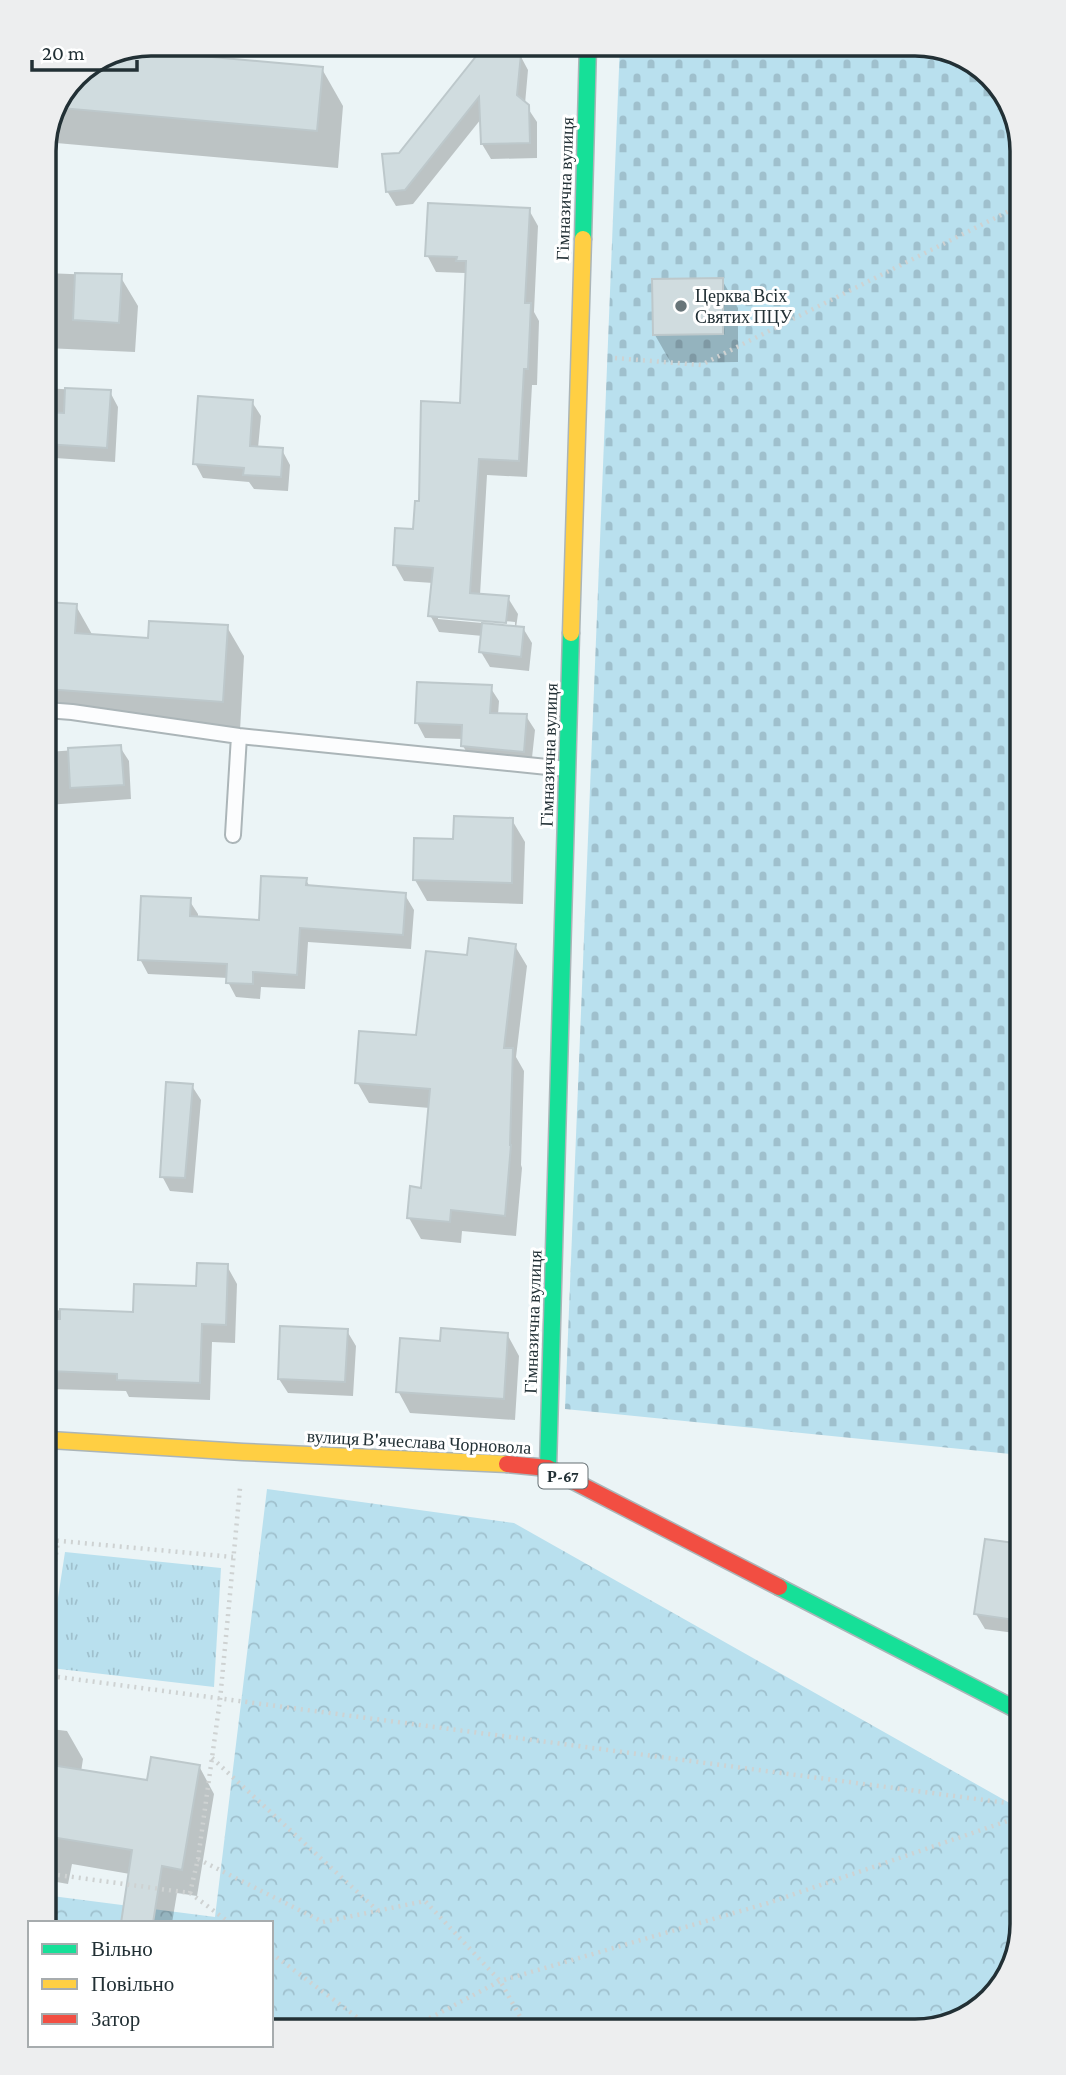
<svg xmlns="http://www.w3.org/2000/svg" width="1066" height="2075" font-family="'Crimson Pro',serif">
<defs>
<pattern id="grass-tufts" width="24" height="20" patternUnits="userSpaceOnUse" patternTransform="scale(1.75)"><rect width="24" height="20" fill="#b9e0ee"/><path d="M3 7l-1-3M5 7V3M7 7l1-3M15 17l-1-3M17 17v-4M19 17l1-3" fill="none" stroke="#9fc0cd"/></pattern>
<pattern id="forest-crowns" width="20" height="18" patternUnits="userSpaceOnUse" patternTransform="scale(1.75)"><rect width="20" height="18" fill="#b9e0ee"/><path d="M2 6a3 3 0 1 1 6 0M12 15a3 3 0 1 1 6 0" fill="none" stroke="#9fc0cd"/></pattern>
<pattern id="cemetery-stones" width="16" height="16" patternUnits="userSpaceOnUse" patternTransform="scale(1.75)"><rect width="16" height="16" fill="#b9e0ee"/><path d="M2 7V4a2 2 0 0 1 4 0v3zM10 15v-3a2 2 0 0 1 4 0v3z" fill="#9fc0cd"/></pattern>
</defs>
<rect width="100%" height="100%" fill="#ebf4f6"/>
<path fill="url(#grass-tufts)" d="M 65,1552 L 221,1568 L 214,1687 L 51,1668 L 50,1650 Z"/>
<path fill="url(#forest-crowns)" d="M 267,1489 L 514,1523 L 1022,1810 L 1022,1924 L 1004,1984 L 955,2023 L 271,2030 L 271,1923 L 52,1923 L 52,1896 L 215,1917 Z"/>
<path fill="url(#cemetery-stones)" d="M 620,44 L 922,44 L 980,66 L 1014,111 L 1020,1455 L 565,1409 Z"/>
<path fill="#0003" fill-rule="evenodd" d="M 132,52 L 322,69 L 343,106 L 338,168 L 45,142 L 76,75 Z
M 520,55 L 528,70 L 525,104 L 537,122 L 537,158 L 491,159 L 482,144 L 481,119 L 413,204 L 396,206 L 387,191 L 400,154 Z
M 529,210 L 538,226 L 534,312 L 539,321 L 537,385 L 532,385 L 527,477 L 487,475 L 480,595 L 508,598 L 518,614 L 516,628 L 523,628 L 532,643 L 529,671 L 490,667 L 481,652 L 483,636 L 439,632 L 430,615 L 433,583 L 404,581 L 395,565 L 415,531 L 421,503 L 462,405 L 467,276 L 465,273 L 436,272 L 427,255 ZM 438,615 L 515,622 L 515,626 L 438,619 Z
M 45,273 L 120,276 L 138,306 L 135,352 L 45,348 Z
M 722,280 L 738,308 L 738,362 L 671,363 L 655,335 Z
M 45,388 L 110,392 L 118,407 L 115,462 L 55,458 L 47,445 L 45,445 Z
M 252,402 L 261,416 L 258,448 L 282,450 L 290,465 L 288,491 L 254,489 L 249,482 L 203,478 L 195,463 Z
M 46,604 L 76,606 L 93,636 L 149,640 L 227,627 L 244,656 L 240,731 L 63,717 L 46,689 Z
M 490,687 L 499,701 L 498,715 L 526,716 L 535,730 L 531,767 L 472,761 L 463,746 L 464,739 L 425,738 L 417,723 Z
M 120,747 L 129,761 L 131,799 L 47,805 L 47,752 Z
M 512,820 L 525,842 L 523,904 L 427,901 L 415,880 L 455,841 Z
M 306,880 L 310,887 L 405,895 L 414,910 L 411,949 L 308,942 L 305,989 L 261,987 L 260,999 L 236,997 L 228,982 L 228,978 L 148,974 L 140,959 L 189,900 L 198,914 L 198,918 L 260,922 Z
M 515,946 L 527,966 L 516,1057 L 524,1071 L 521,1165 L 522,1168 L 516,1236 L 462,1231 L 461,1243 L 421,1239 L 409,1218 L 422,1190 L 430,1108 L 369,1103 L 357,1082 L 417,1036 L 469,957 Z
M 192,1086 L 201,1100 L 193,1193 L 170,1191 L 162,1176 Z
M 227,1266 L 237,1284 L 235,1343 L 212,1342 L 210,1400 L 129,1397 L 126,1391 L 49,1389 L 49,1310 L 135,1313 L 197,1288 Z
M 347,1331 L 356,1346 L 353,1396 L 288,1393 L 279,1379 Z
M 507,1334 L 519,1356 L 515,1420 L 410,1413 L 398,1391 L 442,1343 Z
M 1021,1546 L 1021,1634 L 985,1629 L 976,1614 Z
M 51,1729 L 67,1731 L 83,1759 L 81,1772 L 148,1782 L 199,1766 L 214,1794 L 197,1896 L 177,1893 L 172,1923 L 123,1923 L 130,1874 L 72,1864 L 68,1884 L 51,1881 Z"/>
<path fill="#d0dcdf" stroke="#bdc8cb" stroke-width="2" d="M 135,50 L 323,67 L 317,131 L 61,108 L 76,75 Z
M 476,50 L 521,54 L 517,95 L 529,105 L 530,143 L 481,144 L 479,97 L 405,190 L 386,192 L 382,154 L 399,153 L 477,55 Z
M 428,203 L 530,208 L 525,303 L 531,303 L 528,369 L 524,369 L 519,461 L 479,459 L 470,593 L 509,596 L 506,623 L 428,616 L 433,568 L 393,565 L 395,528 L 413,529 L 415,501 L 419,501 L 421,401 L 460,403 L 466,261 L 456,261 L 457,257 L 425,256 Z
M 75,273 L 122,274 L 119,323 L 73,320 Z
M 723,278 L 723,334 L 653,335 L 652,279 Z
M 65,388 L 111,390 L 107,448 L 45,444 L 46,412 L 64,413 Z
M 198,396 L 253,400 L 250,446 L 283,448 L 281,477 L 243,475 L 244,468 L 193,464 Z
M 46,602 L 77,604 L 75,633 L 148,638 L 149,621 L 228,625 L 223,702 L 46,689 Z
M 482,623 L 524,627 L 521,657 L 479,652 Z
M 417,682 L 492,685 L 490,713 L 527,714 L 524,752 L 461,746 L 462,725 L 415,723 Z
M 121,745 L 124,785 L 70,788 L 68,748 Z
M 454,816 L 513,818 L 512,883 L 413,880 L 414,838 L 453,839 Z
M 261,876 L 307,878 L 306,885 L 406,893 L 403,935 L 300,928 L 297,975 L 253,972 L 253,984 L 226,983 L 227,964 L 138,960 L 141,896 L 191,898 L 190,916 L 259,920 Z
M 469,938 L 516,944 L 504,1048 L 513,1048 L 510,1145 L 511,1145 L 505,1216 L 451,1210 L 450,1222 L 407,1218 L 410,1186 L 421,1188 L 430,1089 L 355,1083 L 359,1031 L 416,1035 L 426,951 L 467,955 Z
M 166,1082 L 193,1084 L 185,1178 L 160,1177 Z
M 197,1263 L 228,1264 L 226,1325 L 202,1324 L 200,1383 L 117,1380 L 117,1374 L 49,1371 L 49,1319 L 60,1319 L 60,1309 L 133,1312 L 134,1284 L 196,1286 Z
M 280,1326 L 348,1329 L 345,1382 L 278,1379 Z
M 441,1328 L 508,1333 L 504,1399 L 396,1392 L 400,1338 L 440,1341 Z
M 985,1539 L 1021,1544 L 1021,1621 L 974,1614 Z
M 151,1757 L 200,1765 L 182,1870 L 162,1866 L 153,1923 L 121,1923 L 132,1850 L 51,1837 L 51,1765 L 147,1780 Z"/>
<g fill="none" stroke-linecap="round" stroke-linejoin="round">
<defs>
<path id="lane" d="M 46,710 L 72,712 L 239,736 L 567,769
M 233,835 L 239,736"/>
<path id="fast" d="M 583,239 L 588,44
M 548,1468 L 571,633
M 779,1587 L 1021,1712"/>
<path id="slow" d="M 571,633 L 583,239
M 50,1440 L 243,1452 L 507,1464"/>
<path id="jam" d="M 507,1464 L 548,1468 L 779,1587"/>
</defs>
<use href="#lane" stroke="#abb5b8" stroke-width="18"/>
<use href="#fast" stroke="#abb5b8" stroke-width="19"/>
<use href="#slow" stroke="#abb5b8" stroke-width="19"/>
<use href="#jam" stroke="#abb5b8" stroke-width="19"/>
<path stroke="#ced2d2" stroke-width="4.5" stroke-dasharray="2 5" stroke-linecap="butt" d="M 615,358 L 701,365 L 1015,208
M 50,1540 L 233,1557
M 50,1596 L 58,1541
M 51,1676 L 1022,1805
M 212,1758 L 378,1911
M 198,1859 L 323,1922 L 425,1901 L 500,1981 L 526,2027
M 51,1874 L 190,1893 L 198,1859 L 220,1700 L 240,1488
M 190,1893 L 230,1923
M 271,1953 L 373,2029
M 411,2028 L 500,1981 L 768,1903 L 1022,1816"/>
<use href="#lane" stroke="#fcfdfe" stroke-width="14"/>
<use href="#fast" stroke="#16e098" stroke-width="16"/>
<use href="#slow" stroke="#ffcf43" stroke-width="16"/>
<use href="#jam" stroke="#f24e42" stroke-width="16"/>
</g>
<circle fill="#687579" stroke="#fff" stroke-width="2.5" cx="681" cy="306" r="7"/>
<g text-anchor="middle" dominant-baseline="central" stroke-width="6" stroke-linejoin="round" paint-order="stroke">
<rect fill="#fff" stroke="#646e72" stroke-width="2" x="538.5" y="1463.5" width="49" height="25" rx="5"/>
<g font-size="16" font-weight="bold" fill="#223035">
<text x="563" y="1476">Р-67</text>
</g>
<g font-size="18" fill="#223035" stroke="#fff">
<text transform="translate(565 189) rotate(-88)">Гімназична вулиця</text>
<text transform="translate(549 755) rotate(-88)">Гімназична вулиця</text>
<text transform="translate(533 1322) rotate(-88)">Гімназична вулиця</text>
<text transform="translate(419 1442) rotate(3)">вулиця В'ячеслава Чорновола</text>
</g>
<g font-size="18" fill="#223035" stroke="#fff" text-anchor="start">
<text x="695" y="296">Церква Всіх<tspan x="695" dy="21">Святих ПЦУ</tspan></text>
</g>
</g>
<path d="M0 0H1066V2075H0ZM151 56H915A95 95 0 0 1 1010 151V1924A95 95 0 0 1 915 2019H151A95 95 0 0 1 56 1924V151A95 95 0 0 1 151 56Z" fill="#edeeef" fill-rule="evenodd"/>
<path fill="none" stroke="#223035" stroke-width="3.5" d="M151 56H915A95 95 0 0 1 1010 151V1924A95 95 0 0 1 915 2019H151A95 95 0 0 1 56 1924V151A95 95 0 0 1 151 56Z"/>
<rect x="28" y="1921" width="245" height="126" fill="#ffffff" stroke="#a7acae" stroke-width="2"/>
<rect x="42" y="1944" width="35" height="10" fill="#16e098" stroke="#a7acae" stroke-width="2"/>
<text x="91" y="1956" font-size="21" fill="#223035">Вільно</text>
<rect x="42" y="1979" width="35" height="10" fill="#ffcf43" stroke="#a7acae" stroke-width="2"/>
<text x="91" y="1991" font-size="21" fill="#223035">Повільно</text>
<rect x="42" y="2014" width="35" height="10" fill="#f24e42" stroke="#a7acae" stroke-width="2"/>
<text x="91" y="2026" font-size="21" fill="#223035">Затор</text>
<path d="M32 60v10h105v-10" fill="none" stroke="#223035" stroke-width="3.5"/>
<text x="42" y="60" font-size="21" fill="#223035" stroke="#ffffff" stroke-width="5" paint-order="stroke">20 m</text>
</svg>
